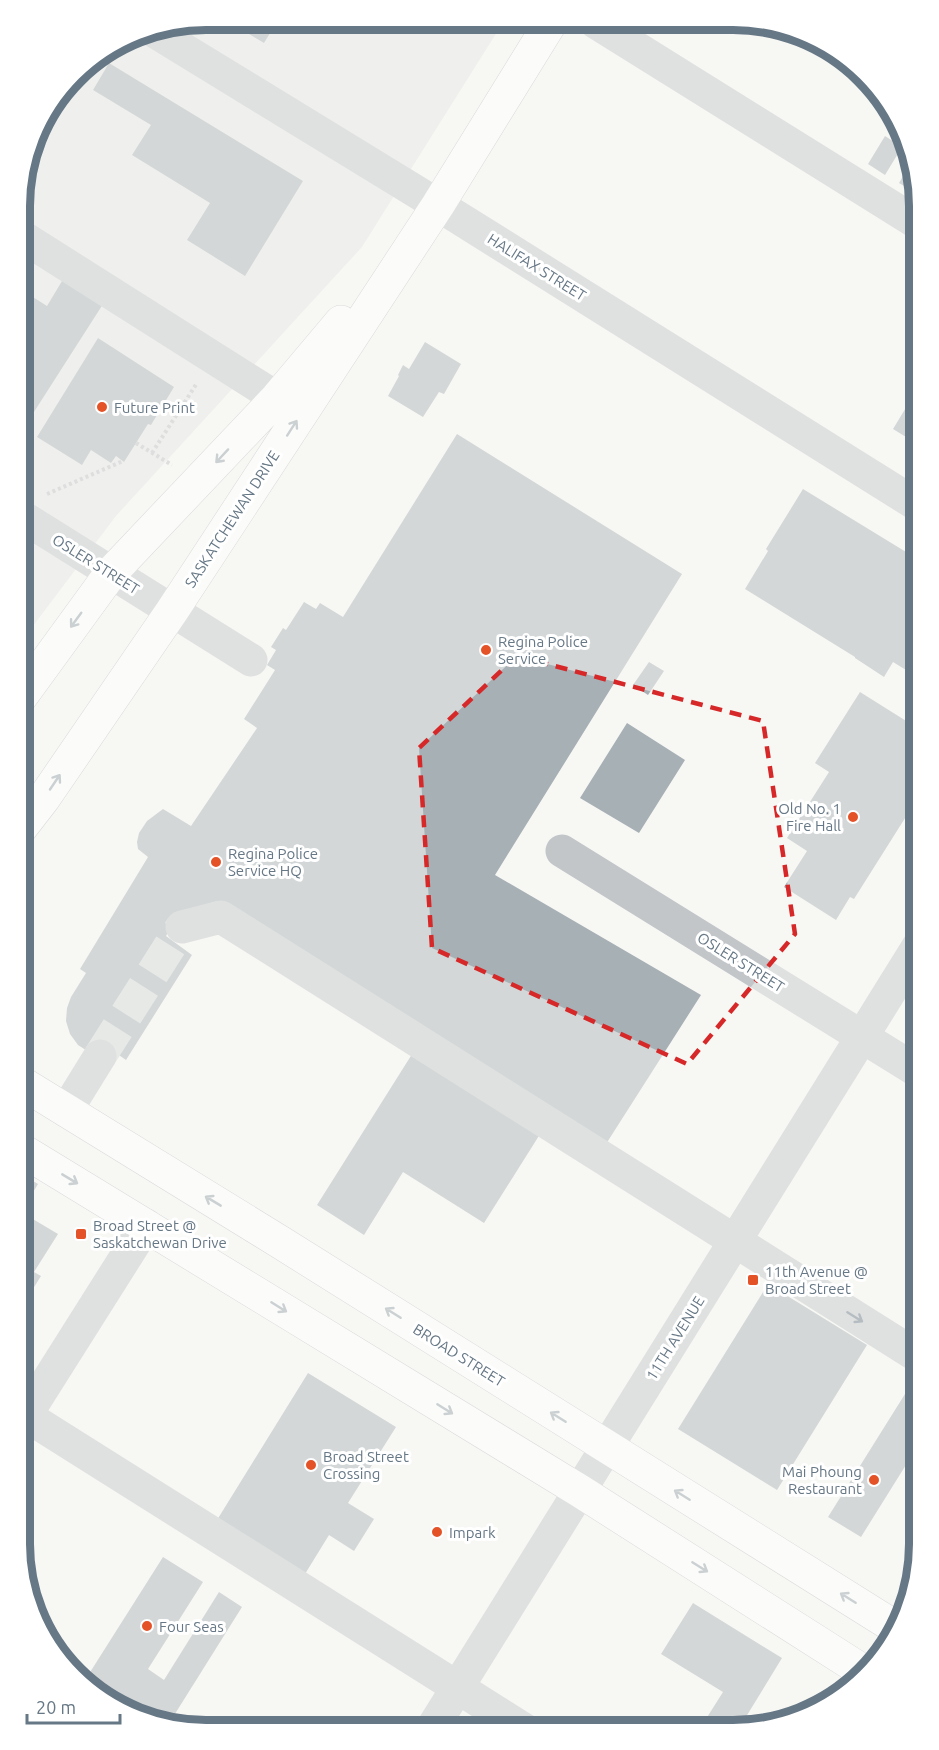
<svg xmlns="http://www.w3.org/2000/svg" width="939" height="1750" font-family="Ubuntu,sans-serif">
<rect width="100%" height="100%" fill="#f7f7f4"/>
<path fill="#e5e6e5" d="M 206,20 L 504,21 L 362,247 L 116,516 L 21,642 L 21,182 L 39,123 L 83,66 L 135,34 Z"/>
<path fill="#a7b0b5" d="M 226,20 L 278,20 L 264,43 Z
M 109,63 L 303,181 L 245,276 L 187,240 L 210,203 L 132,155 L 151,125 L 93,90 Z
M 86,64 L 31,152 L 30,151 L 39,123 Z
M 885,136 L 902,147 L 885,175 L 868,164 Z
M 912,161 L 917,192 L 918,194 L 899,183 Z
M 65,276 L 105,301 L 25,426 L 21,423 L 21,299 L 25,292 L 47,306 Z
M 98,338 L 174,387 L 151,425 L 148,424 L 124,462 L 116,456 L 111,463 L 91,450 L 82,465 L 37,437 Z
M 425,342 L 461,364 L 444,394 L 439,392 L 423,417 L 388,396 L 399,376 L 398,375 L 403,365 L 409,369 Z
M 919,386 L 919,445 L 893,429 Z
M 457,434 L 682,574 L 495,875 L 701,995 L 606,1144 L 218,901 L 180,912 L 166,936 L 192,955 L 126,1060 L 113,1051 L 92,1054 L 78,1045 L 70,1034 L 66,1021 L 67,1008 L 71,997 L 86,973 L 80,969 L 148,857 L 138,849 L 137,842 L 139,833 L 147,821 L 163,809 L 191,826 L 257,728 L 244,719 L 275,670 L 267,665 L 276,650 L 271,647 L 283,628 L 286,630 L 304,602 L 316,609 L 320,603 L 343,617 Z
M 803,489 L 911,555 L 908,560 L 919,564 L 919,678 L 893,662 L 884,677 L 855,658 L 855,657 L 745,589 L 768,551 L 766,549 Z
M 649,662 L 664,671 L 648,695 L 633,685 Z
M 860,692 L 911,724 L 907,731 L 919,739 L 919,796 L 854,899 L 850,897 L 836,920 L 784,887 L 807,851 L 787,838 L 829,772 L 815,763 Z
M 627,723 L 685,760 L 639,833 L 580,798 Z
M 414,1051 L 542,1131 L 484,1223 L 403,1172 L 364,1235 L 317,1205 Z
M 20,1173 L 38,1184 L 21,1212 L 58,1234 L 34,1272 L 41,1276 L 31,1292 L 25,1288 L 20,1296 Z
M 768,1284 L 867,1345 L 777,1490 L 678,1429 Z
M 308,1373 L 396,1427 L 348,1503 L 374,1519 L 354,1551 L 329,1535 L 305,1574 L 217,1520 Z
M 910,1386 L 919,1392 L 919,1444 L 861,1537 L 828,1517 Z
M 163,1557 L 203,1582 L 148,1669 L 164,1680 L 219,1592 L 242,1607 L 168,1725 L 159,1722 L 87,1677 Z
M 693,1603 L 782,1658 L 738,1730 L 699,1730 L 723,1692 L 661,1654 Z"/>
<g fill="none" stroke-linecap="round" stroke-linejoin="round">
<path stroke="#d3d7d8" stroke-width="33" stroke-dasharray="33 16" stroke-linecap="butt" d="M 100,1056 L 182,927"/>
<defs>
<path id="major" d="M 20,698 L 111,573 L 277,398 L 341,322
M 20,829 L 44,798 L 172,611 L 438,205 L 551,22
M 20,1082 L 280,1242 L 898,1629
M 20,1149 L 580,1491 L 866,1673"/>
</defs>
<use href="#major" stroke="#b5babd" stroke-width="34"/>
<path stroke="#bcbec1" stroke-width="4" stroke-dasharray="3 3" stroke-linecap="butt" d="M 136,443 L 172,465
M 152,453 L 197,383
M 47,494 L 123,461"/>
<path stroke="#c2c6c9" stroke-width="33" d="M 595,22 L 919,224
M 152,30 L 438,205 L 919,506
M 21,236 L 277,398
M 21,516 L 251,660
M 562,851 L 919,1072
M 182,927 L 221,917 L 919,1357
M 66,1111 L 100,1056
M 20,1412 L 525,1730
M 26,1415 L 146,1225
M 431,1730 L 919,945"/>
<use href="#major" stroke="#fff" stroke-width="33"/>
</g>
<defs><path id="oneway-shaft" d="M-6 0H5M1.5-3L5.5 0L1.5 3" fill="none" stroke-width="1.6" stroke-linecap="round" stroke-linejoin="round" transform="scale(1.5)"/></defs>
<g stroke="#94a0aa">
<use href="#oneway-shaft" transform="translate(292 428) rotate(-57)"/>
<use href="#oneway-shaft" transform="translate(222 456) rotate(133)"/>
<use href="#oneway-shaft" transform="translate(76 620) rotate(126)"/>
<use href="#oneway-shaft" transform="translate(55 782) rotate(-56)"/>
<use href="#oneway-shaft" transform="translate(70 1179) rotate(31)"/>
<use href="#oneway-shaft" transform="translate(213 1201) rotate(-149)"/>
<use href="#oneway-shaft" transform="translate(279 1307) rotate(32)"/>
<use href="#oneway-shaft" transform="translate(393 1313) rotate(-148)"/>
<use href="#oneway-shaft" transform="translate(445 1409) rotate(32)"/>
<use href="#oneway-shaft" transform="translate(558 1417) rotate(-148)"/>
<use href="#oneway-shaft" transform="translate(682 1495) rotate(-148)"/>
<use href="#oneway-shaft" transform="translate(700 1567) rotate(32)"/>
<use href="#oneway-shaft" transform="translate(848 1598) rotate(-148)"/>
</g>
<use stroke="#667785" href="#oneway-shaft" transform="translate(855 1317) rotate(32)"/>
<path d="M0 0H939V1750H0ZM 517,656 L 763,721 L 795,934 L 687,1064 L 432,948 L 419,748 Z" fill="#f7f7f4" fill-opacity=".55" fill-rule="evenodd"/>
<path fill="none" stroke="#d62828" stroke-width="4.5" stroke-dasharray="12 8" stroke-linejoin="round" d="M 517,656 L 763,721 L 795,934 L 687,1064 L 432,948 L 419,748 Z"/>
<g fill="#e45227" stroke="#fff" stroke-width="2">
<circle cx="102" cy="407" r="6"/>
<circle cx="486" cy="650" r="6"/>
<circle cx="853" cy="817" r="6"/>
<circle cx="216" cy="862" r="6"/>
<rect x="75" y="1228" width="12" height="12" rx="3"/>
<rect x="747" y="1274" width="12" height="12" rx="3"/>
<circle cx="311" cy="1465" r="6"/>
<circle cx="874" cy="1480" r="6"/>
<circle cx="437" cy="1532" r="6"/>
<circle cx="147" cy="1626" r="6"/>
</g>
<g text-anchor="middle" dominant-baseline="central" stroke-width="6" stroke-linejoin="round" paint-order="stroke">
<g font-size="15" fill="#667785" stroke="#fff">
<text transform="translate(537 267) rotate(32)">HALIFAX STREET</text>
<text transform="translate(232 519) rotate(-57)">SASKATCHEWAN DRIVE</text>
<text transform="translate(96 564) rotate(32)">OSLER STREET</text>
<text transform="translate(741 962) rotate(32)">OSLER STREET</text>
<text transform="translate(675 1338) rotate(-58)">11TH AVENUE</text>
<text transform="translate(459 1355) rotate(32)">BROAD STREET</text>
</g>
<g font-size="15" fill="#667785" stroke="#fff" text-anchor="start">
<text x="114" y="407">Future Print</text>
<text x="498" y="641">Regina Police<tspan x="498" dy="17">Service</tspan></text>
<text x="841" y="808" text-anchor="end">Old No. 1<tspan x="841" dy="17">Fire Hall</tspan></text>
<text x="228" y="853">Regina Police<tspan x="228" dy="17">Service HQ</tspan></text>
<text x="93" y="1225">Broad Street @<tspan x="93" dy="17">Saskatchewan Drive</tspan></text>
<text x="765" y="1271">11th Avenue @<tspan x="765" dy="17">Broad Street</tspan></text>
<text x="323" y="1456">Broad Street<tspan x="323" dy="17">Crossing</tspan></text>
<text x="862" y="1471" text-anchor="end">Mai Phoung<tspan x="862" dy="17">Restaurant</tspan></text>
<text x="449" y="1532">Impark</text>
<text x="159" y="1626">Four Seas</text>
</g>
</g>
<path d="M0 0H939V1750H0ZM206 30H733A176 176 0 0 1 909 206V1544A176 176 0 0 1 733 1720H206A176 176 0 0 1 30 1544V206A176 176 0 0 1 206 30Z" fill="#fff" fill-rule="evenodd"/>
<path fill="none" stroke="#667785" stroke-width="8" d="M206 30H733A176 176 0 0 1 909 206V1544A176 176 0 0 1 733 1720H206A176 176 0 0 1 30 1544V206A176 176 0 0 1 206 30Z"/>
<path d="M27 1714v9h93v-9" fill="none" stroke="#667785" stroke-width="3"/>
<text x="36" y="1714" font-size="18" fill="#667785" stroke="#ffffff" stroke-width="4.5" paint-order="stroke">20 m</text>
</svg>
